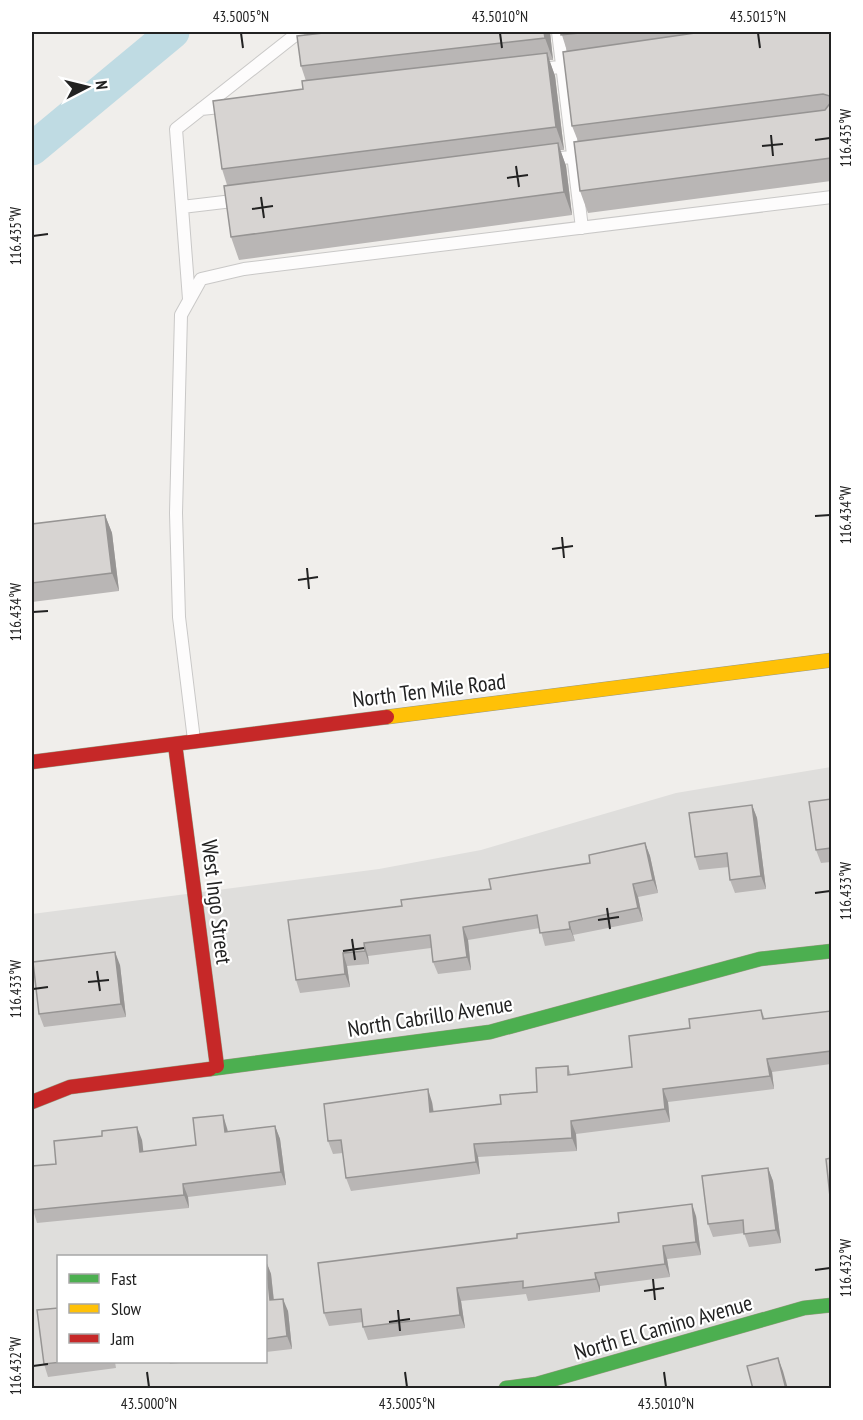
<svg xmlns="http://www.w3.org/2000/svg" width="863" height="1420" font-family="'PT Sans Narrow',sans-serif">
<rect width="100%" height="100%" fill="#f0eeeb"/>
<path fill="#dfdedc" fill-rule="evenodd" d="M 831,767 L 831,1388 L 32,1388 L 32,914 L 379,869 L 481,850 L 676,793 ZM 58,1256 L 266,1256 L 266,1362 L 58,1362 Z"/>
<g fill="none" stroke-linecap="round" stroke-linejoin="round">
<path stroke="#bfdbe3" stroke-width="33" d="M 32,149 L 173,32"/>
<defs>
<path id="lane" d="M 558,32 L 582,228
M 536,70 L 581,64
M 201,109 L 230,106
M 547,160 L 592,154
M 182,207 L 241,200
M 189,299 L 176,129 L 299,32
M 194,740 L 179,617 L 176,513 L 181,315 L 201,279 L 244,269 L 832,197"/>
<path id="fast" d="M 210,1069 L 490,1032 L 760,959 L 832,951
M 506,1388 L 537,1384 L 804,1308 L 832,1305"/>
<path id="slow" d="M 387,717 L 832,660"/>
<path id="jam" d="M 175,744 L 217,1066
M 32,762 L 387,717
M 32,1102 L 70,1087 L 210,1069"/>
</defs>
<use href="#lane" stroke="#c9c8c7" stroke-width="14"/>
<use href="#fast" stroke="#999a82" stroke-width="15"/>
<use href="#slow" stroke="#999a82" stroke-width="15"/>
<use href="#jam" stroke="#999a82" stroke-width="15"/>
<use href="#lane" stroke="#fdfcfc" stroke-width="12"/>
<use href="#fast" stroke="#4caf50" stroke-width="14"/>
<use href="#slow" stroke="#ffc107" stroke-width="14"/>
<use href="#jam" stroke="#c62828" stroke-width="14"/>
</g>
<path fill="#b9b6b5" d="M 332,32 L 551,32 L 550,32 L 553,60 L 549,60 L 555,76 L 564,150 L 560,150 L 566,166 L 572,215 L 239,260 L 231,237 L 227,185 L 222,169 L 303,89 L 306,81 L 301,66 Z
M 561,32 L 831,32 L 831,181 L 588,213 L 580,191 L 578,141 L 572,126 L 567,51 Z
M 105,515 L 112,533 L 119,591 L 32,602 L 32,524 Z
M 831,799 L 831,862 L 821,863 L 816,850 Z
M 752,805 L 757,818 L 766,889 L 735,893 L 730,880 L 729,867 L 699,870 L 695,857 Z
M 645,843 L 650,856 L 658,893 L 638,897 L 643,921 L 573,935 L 575,941 L 545,946 L 540,928 L 468,940 L 471,970 L 438,974 L 433,962 L 431,948 L 368,956 L 369,964 L 347,966 L 350,987 L 300,993 L 296,980 L 402,906 L 491,889 L 590,863 Z
M 120,965 L 126,1017 L 44,1027 L 39,1014 Z
M 761,1010 L 765,1019 L 831,1011 L 831,1064 L 772,1072 L 774,1089 L 668,1102 L 670,1122 L 576,1134 L 577,1151 L 478,1157 L 480,1174 L 351,1191 L 346,1178 L 343,1153 L 333,1154 L 328,1141 L 432,1102 L 434,1112 L 501,1104 L 537,1092 L 568,1066 L 571,1075 L 632,1067 L 690,1028 Z
M 275,1126 L 280,1139 L 286,1185 L 188,1197 L 189,1208 L 37,1223 L 33,1210 L 56,1164 L 142,1140 L 143,1152 L 196,1145 L 227,1128 L 228,1132 Z
M 768,1168 L 773,1181 L 781,1243 L 749,1247 L 744,1233 L 713,1237 L 708,1224 Z
M 696,1216 L 701,1255 L 667,1259 L 670,1277 L 600,1286 L 600,1292 L 528,1301 L 526,1294 L 461,1301 L 465,1328 L 368,1340 L 363,1327 L 363,1322 L 329,1326 L 324,1313 Z
M 266,1261 L 271,1274 L 274,1300 L 288,1311 L 292,1349 L 266,1352 Z
M 58,1362 L 115,1362 L 116,1368 L 48,1377 L 44,1364 Z
M 169,1362 L 190,1362 L 170,1364 Z"/>
<path fill="#969493" d="M 544,32 L 551,32 L 550,32 L 553,60 L 545,38 Z
M 547,53 L 555,76 L 564,150 L 556,127 Z
M 558,143 L 566,166 L 572,215 L 564,192 Z
M 105,515 L 112,533 L 119,591 L 112,573 Z
M 752,805 L 757,818 L 766,889 L 761,876 Z
M 645,843 L 650,856 L 658,893 L 653,880 Z
M 633,884 L 638,897 L 643,921 L 638,908 Z
M 569,922 L 573,935 L 575,941 L 570,929 Z
M 463,927 L 468,940 L 471,970 L 467,957 Z
M 364,943 L 368,956 L 369,964 L 365,951 Z
M 115,952 L 120,965 L 126,1017 L 121,1004 Z
M 343,953 L 347,966 L 350,987 L 345,974 Z
M 767,1059 L 772,1072 L 774,1089 L 770,1076 Z
M 428,1089 L 432,1102 L 435,1125 L 430,1112 Z
M 663,1089 L 668,1102 L 670,1122 L 665,1109 Z
M 223,1115 L 227,1128 L 230,1145 L 225,1132 Z
M 571,1121 L 576,1134 L 577,1151 L 572,1138 Z
M 275,1126 L 280,1139 L 286,1185 L 281,1172 Z
M 137,1127 L 142,1140 L 145,1165 L 140,1152 Z
M 474,1144 L 478,1157 L 480,1174 L 476,1162 Z
M 768,1168 L 773,1181 L 781,1243 L 776,1230 Z
M 183,1184 L 188,1197 L 189,1208 L 184,1195 Z
M 692,1204 L 696,1216 L 701,1255 L 696,1242 Z
M 663,1246 L 667,1259 L 670,1277 L 665,1264 Z
M 266,1261 L 271,1274 L 275,1313 L 270,1300 Z
M 595,1273 L 600,1286 L 600,1292 L 596,1279 Z
M 457,1288 L 461,1301 L 465,1328 L 460,1315 Z
M 283,1299 L 288,1311 L 292,1349 L 287,1336 Z
M 778,1358 L 783,1371 L 788,1389 L 786,1389 Z"/>
<path fill="#d7d4d2" stroke="#969493" stroke-width="1.5" d="M 332,32 L 544,32 L 545,38 L 301,66 L 297,36 Z
M 561,32 L 589,32 L 561,35 Z
M 702,32 L 831,32 L 831,100 L 830,96 L 823,94 L 572,126 L 563,52 Z
M 547,53 L 556,127 L 222,169 L 213,101 L 303,89 L 302,81 Z
M 831,102 L 831,158 L 580,191 L 574,142 L 825,110 Z
M 558,143 L 564,192 L 231,237 L 224,186 Z
M 105,515 L 112,573 L 32,583 L 32,524 Z
M 831,799 L 831,848 L 816,850 L 809,802 Z
M 752,805 L 761,876 L 730,880 L 727,853 L 695,857 L 689,813 Z
M 645,843 L 653,880 L 633,884 L 638,908 L 569,922 L 570,929 L 540,933 L 537,915 L 463,927 L 467,957 L 433,962 L 430,935 L 364,943 L 365,951 L 343,953 L 345,974 L 296,980 L 288,920 L 402,906 L 401,900 L 491,889 L 489,879 L 590,863 L 589,855 Z
M 115,952 L 121,1004 L 39,1014 L 33,962 Z
M 761,1010 L 763,1019 L 831,1011 L 831,1051 L 767,1059 L 770,1076 L 663,1089 L 665,1109 L 571,1121 L 572,1138 L 474,1144 L 476,1162 L 346,1178 L 341,1140 L 328,1141 L 324,1104 L 428,1089 L 430,1112 L 501,1104 L 500,1095 L 537,1092 L 536,1068 L 568,1066 L 568,1075 L 632,1067 L 629,1036 L 690,1028 L 689,1019 Z
M 223,1115 L 225,1132 L 275,1126 L 281,1172 L 183,1184 L 184,1195 L 33,1210 L 32,1199 L 32,1166 L 56,1164 L 54,1141 L 102,1136 L 102,1131 L 137,1127 L 140,1152 L 196,1145 L 193,1118 Z
M 831,1158 L 831,1206 L 826,1159 Z
M 768,1168 L 776,1230 L 744,1234 L 743,1220 L 708,1224 L 702,1176 Z
M 692,1204 L 696,1242 L 663,1246 L 665,1264 L 595,1273 L 596,1279 L 523,1288 L 523,1281 L 457,1288 L 460,1315 L 363,1327 L 361,1309 L 324,1313 L 318,1263 L 517,1238 L 517,1234 L 619,1222 L 618,1213 Z
M 266,1261 L 270,1300 L 283,1299 L 287,1336 L 266,1339 Z
M 58,1308 L 58,1362 L 62,1362 L 44,1364 L 37,1310 Z
M 778,1358 L 786,1389 L 753,1389 L 747,1366 Z"/>
<path fill="none" stroke="#222" stroke-width="2" d="M 241,33 L 243,48M 500,33 L 502,48M 758,33 L 760,48M 771,135 L 773,156M 815,140 L 830,138M 762,146 L 783,144M 516,166 L 519,187M 507,178 L 528,175M 261,197 L 264,218M 252,209 L 273,206M 33,236 L 48,234M 815,516 L 830,515M 562,537 L 564,558M 552,549 L 573,546M 307,568 L 309,589M 298,580 L 318,577M 33,612 L 48,611M 815,893 L 830,891M 607,908 L 610,929M 598,920 L 619,917M 352,939 L 355,960M 343,951 L 364,948M 97,971 L 100,991M 88,982 L 109,980M 33,989 L 48,987M 815,1270 L 830,1268M 653,1279 L 655,1300M 644,1291 L 664,1288M 398,1310 L 400,1331M 389,1322 L 410,1319M 33,1366 L 48,1364M 147,1372 L 149,1387M 405,1372 L 407,1387M 664,1372 L 666,1387"/>
<g text-anchor="middle" dominant-baseline="central" stroke-width="4.5" stroke-linejoin="round" paint-order="stroke">
<g font-size="22" fill="#222" stroke="#fff">
<text transform="translate(429 690) rotate(-7)">North Ten Mile Road</text>
<text transform="translate(217 902) rotate(83)">West Ingo Street</text>
<text transform="translate(430 1016) rotate(-9)">North Cabrillo Avenue</text>
<text transform="translate(663 1327) rotate(-16)">North El Camino Avenue</text>
</g>
</g>
<rect width="863" height="1420" fill="none" stroke="#ffffff" stroke-width="66"/>
<rect x="57" y="1255" width="210" height="108" fill="#ffffff" stroke="#a7a7a7" stroke-width="1.5"/>
<rect x="69" y="1274" width="30" height="9" fill="#4caf50" stroke="#a7a7a7" stroke-width="1.5"/>
<text x="111" y="1285" font-size="18" fill="#222222">Fast</text>
<rect x="69" y="1304" width="30" height="9" fill="#ffc107" stroke="#a7a7a7" stroke-width="1.5"/>
<text x="111" y="1315" font-size="18" fill="#222222">Slow</text>
<rect x="69" y="1334" width="30" height="9" fill="#c62828" stroke="#a7a7a7" stroke-width="1.5"/>
<text x="111" y="1345" font-size="18" fill="#222222">Jam</text>
<g transform="translate(87 87) rotate(83)" stroke="#ffffff" stroke-width="4.5" paint-order="stroke">
<path d="M0-4.5L10 22L0 15L-10 22Z" fill="#222222"/>
<text y="-9" font-size="16" font-weight="bold" text-anchor="middle" fill="#222222">N</text>
</g>
<rect x="33" y="33" width="797" height="1354" fill="none" stroke="#222" stroke-width="2"/>
<g font-size="15" text-anchor="middle" fill="#222">
<text x="241" y="22">43.5005°N</text>
<text x="500" y="22">43.5010°N</text>
<text x="758" y="22">43.5015°N</text>
<text transform="translate(846 138) rotate(-90)" y="5">116.435°W</text>
<text transform="translate(16 236) rotate(-90)" y="5">116.435°W</text>
<text transform="translate(846 515) rotate(-90)" y="5">116.434°W</text>
<text transform="translate(16 612) rotate(-90)" y="5">116.434°W</text>
<text transform="translate(846 891) rotate(-90)" y="5">116.433°W</text>
<text transform="translate(16 989) rotate(-90)" y="5">116.433°W</text>
<text transform="translate(846 1268) rotate(-90)" y="5">116.432°W</text>
<text transform="translate(16 1366) rotate(-90)" y="5">116.432°W</text>
<text x="149" y="1409">43.5000°N</text>
<text x="407" y="1409">43.5005°N</text>
<text x="666" y="1409">43.5010°N</text>
</g>
</svg>
